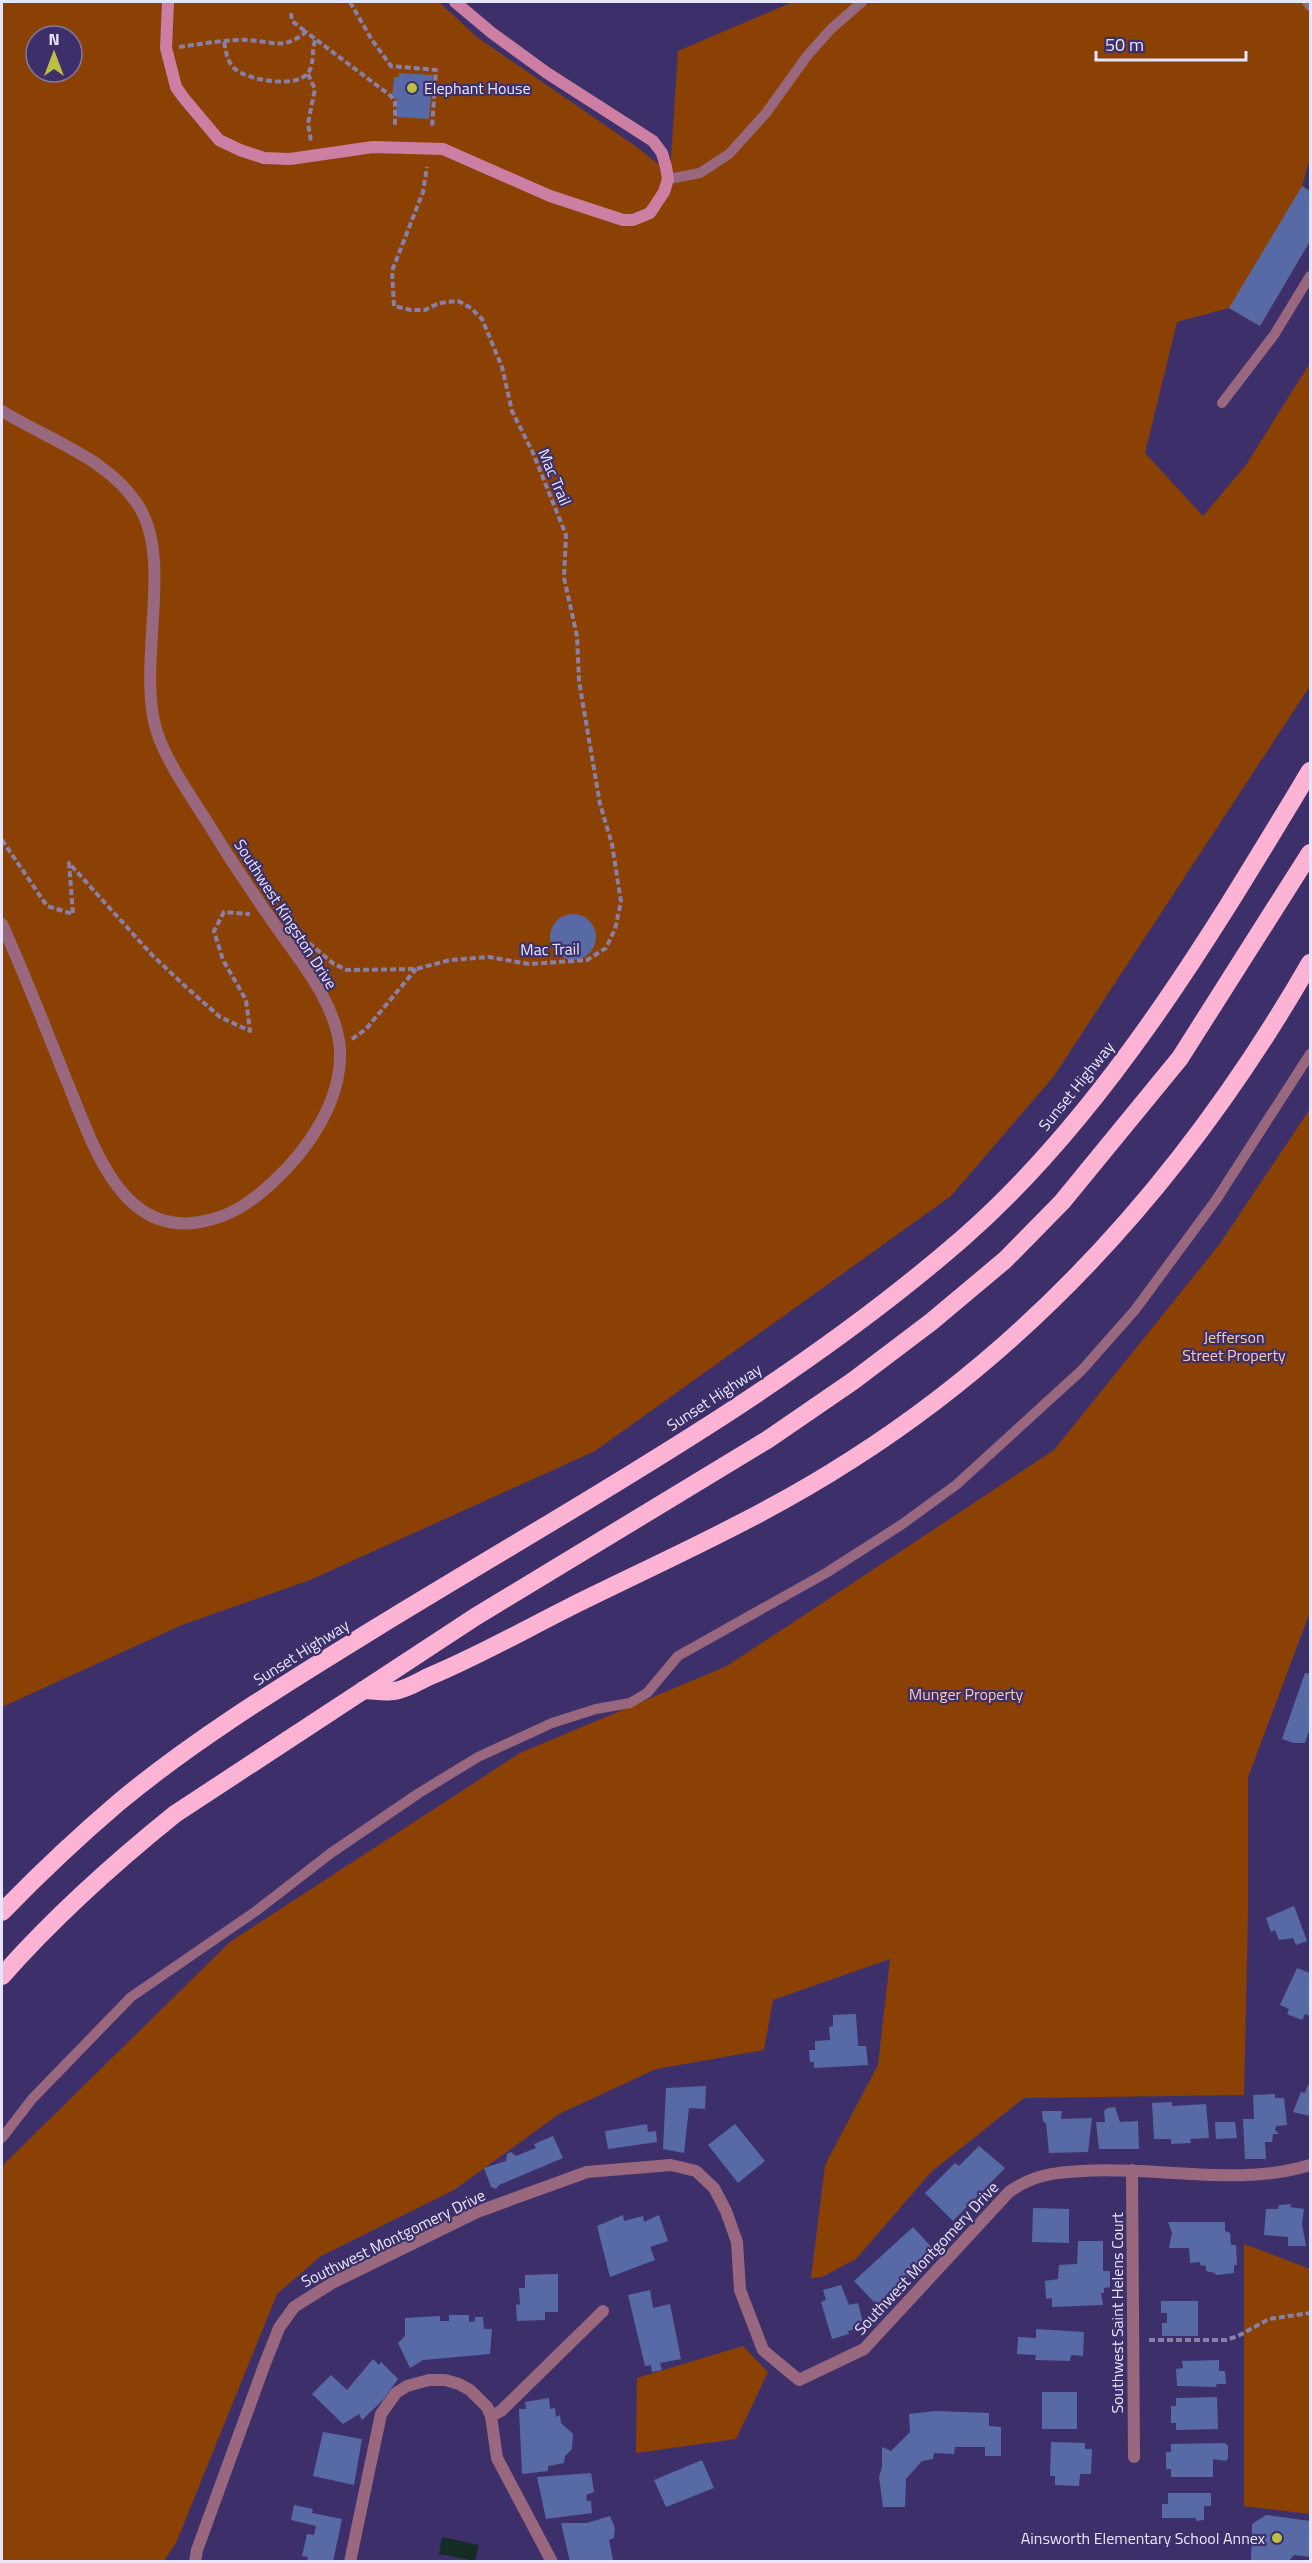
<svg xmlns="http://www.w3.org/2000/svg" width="1312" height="2563" font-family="'Titillium Web',sans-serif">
<rect width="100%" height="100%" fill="#3d306a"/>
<path fill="#8c4104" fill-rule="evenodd" d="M 2,2 L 439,2 L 478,38 L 634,145 L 670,173 L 678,51 L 793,2 L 1310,2 L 1310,157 L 1302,186 L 1310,191 L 1310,241 L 1260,326 L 1229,308 L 1177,322 L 1145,453 L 1203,516 L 1246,465 L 1310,363 L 1310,686 L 1054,1076 L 951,1196 L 595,1451 L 310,1580 L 182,1625 L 2,1707 ZM 36,36 L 72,36 L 72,72 L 36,72 Z
M 1310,1109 L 1310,1612 L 1248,1777 L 1248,1914 L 1244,2095 L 1024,2098 L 931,2172 L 856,2259 L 822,2277 L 811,2278 L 825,2165 L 878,2065 L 890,1959 L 773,2000 L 764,2050 L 656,2069 L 559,2114 L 454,2190 L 321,2256 L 277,2294 L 176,2543 L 164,2561 L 2,2562 L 2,2170 L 5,2163 L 230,1942 L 520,1753 L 727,1666 L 1054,1450 L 1219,1245 Z
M 1244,2244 L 1310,2269 L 1310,2514 L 1244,2506 Z
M 743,2346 L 768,2372 L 736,2439 L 636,2453 L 637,2378 Z"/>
<path fill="#152b24" d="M 442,2537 L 479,2545 L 475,2561 L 439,2554 Z"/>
<path fill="#586aa6" d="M 399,73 L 433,75 L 429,119 L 396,117 L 397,99 L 392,98 L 394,77 L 399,77 Z
M 1302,186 L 1310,191 L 1310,241 L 1260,326 L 1229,308 Z
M550 937a23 23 0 1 1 46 0a23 23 0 1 1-46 0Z
M 1305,1673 L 1310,1674 L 1310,1728 L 1305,1743 L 1294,1743 L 1282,1739 Z
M 1294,1906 L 1307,1941 L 1296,1945 L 1293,1938 L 1279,1940 L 1275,1930 L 1271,1932 L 1266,1918 Z
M 1297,1968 L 1310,1973 L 1310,2016 L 1305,2014 L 1302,2020 L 1287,2014 L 1289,2009 L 1280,2005 Z
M 856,2014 L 858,2046 L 866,2046 L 868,2065 L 814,2068 L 814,2062 L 810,2062 L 809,2050 L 815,2050 L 815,2041 L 830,2040 L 829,2027 L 833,2026 L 833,2015 Z
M 1308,2085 L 1310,2085 L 1310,2116 L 1293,2112 L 1301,2092 L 1305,2093 Z
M 706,2086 L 705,2109 L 689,2108 L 684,2153 L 663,2149 L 666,2088 Z
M 1275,2094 L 1275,2098 L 1284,2098 L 1287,2125 L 1276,2126 L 1275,2130 L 1279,2134 L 1273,2134 L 1272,2142 L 1265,2142 L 1266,2159 L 1245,2159 L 1243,2119 L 1254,2119 L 1253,2095 Z
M 1172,2102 L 1172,2106 L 1206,2104 L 1209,2138 L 1190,2139 L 1191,2143 L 1171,2144 L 1171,2139 L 1154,2139 L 1152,2103 Z
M 1115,2107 L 1120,2122 L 1138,2121 L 1139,2149 L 1099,2149 L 1096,2122 L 1105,2122 L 1104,2111 L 1107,2108 Z
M 1042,2111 L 1062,2111 L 1061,2119 L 1092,2118 L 1088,2152 L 1049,2153 L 1046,2123 L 1043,2122 Z
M 1215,2122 L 1235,2122 L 1237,2138 L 1216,2139 Z
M 647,2124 L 648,2132 L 656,2131 L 657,2142 L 608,2149 L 605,2131 Z
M 735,2124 L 765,2161 L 738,2183 L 708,2145 Z
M 553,2136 L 563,2158 L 499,2185 L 496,2189 L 491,2187 L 484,2168 L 506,2161 L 507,2154 L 511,2152 L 516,2156 L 536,2148 L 534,2144 Z
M 979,2146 L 1005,2168 L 953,2221 L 925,2193 L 955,2163 L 959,2166 Z
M 1291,2204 L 1290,2207 L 1304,2209 L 1302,2224 L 1306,2246 L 1288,2246 L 1288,2237 L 1264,2235 L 1266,2209 L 1278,2209 L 1279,2205 Z
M 1033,2208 L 1069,2209 L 1069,2243 L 1032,2242 Z
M 623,2215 L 624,2221 L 643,2216 L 644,2222 L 659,2215 L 668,2241 L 650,2247 L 655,2260 L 610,2277 L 597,2226 Z
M 1168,2222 L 1225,2222 L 1225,2231 L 1230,2233 L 1231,2245 L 1236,2245 L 1237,2265 L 1234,2265 L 1234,2273 L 1216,2275 L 1215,2273 L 1206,2271 L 1206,2266 L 1200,2265 L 1200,2262 L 1190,2263 L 1189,2248 L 1169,2248 L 1172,2233 Z
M 913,2227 L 936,2252 L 878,2306 L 854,2281 Z
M 1078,2241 L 1103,2241 L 1103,2271 L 1110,2271 L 1110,2287 L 1104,2288 L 1104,2293 L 1101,2293 L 1103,2305 L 1052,2307 L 1052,2298 L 1046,2299 L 1045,2281 L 1058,2279 L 1059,2265 L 1077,2264 Z
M 558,2274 L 558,2312 L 545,2312 L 545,2320 L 517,2321 L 516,2304 L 520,2305 L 519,2288 L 525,2288 L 525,2275 Z
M 841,2285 L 849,2305 L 858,2303 L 863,2323 L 855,2325 L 856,2329 L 848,2331 L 849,2334 L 832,2339 L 821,2302 L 826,2300 L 823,2290 Z
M 650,2290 L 653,2308 L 670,2304 L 681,2359 L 660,2363 L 662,2370 L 652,2372 L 651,2365 L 645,2366 L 628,2295 Z
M 1161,2301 L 1198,2301 L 1198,2336 L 1162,2336 L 1162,2323 L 1167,2323 L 1167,2313 L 1161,2313 Z
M 449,2315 L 469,2315 L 469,2322 L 475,2321 L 475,2317 L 483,2317 L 484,2329 L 492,2329 L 490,2354 L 423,2360 L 410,2368 L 398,2343 L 405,2336 L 405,2318 L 440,2316 L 440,2321 L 449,2321 Z
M 1036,2329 L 1084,2332 L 1083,2356 L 1071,2355 L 1070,2361 L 1035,2360 L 1036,2355 L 1017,2354 L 1018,2337 L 1036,2338 Z
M 373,2359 L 379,2365 L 381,2362 L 398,2379 L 383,2400 L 362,2420 L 359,2414 L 343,2424 L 312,2394 L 331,2375 L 347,2390 Z
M 1219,2360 L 1219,2371 L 1225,2371 L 1226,2384 L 1217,2384 L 1215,2387 L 1177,2386 L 1176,2369 L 1183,2368 L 1182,2361 Z
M 1042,2392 L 1077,2392 L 1077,2429 L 1042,2429 Z
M 1217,2397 L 1218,2429 L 1176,2430 L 1176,2423 L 1171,2423 L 1171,2406 L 1176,2406 L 1176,2398 Z
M 549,2398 L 550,2409 L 555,2408 L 556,2417 L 560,2415 L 561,2423 L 573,2434 L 572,2449 L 565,2456 L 564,2463 L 548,2466 L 548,2471 L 522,2474 L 519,2409 L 526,2409 L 525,2402 Z
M 936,2411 L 989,2413 L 989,2426 L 1001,2427 L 1001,2456 L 985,2456 L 985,2447 L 955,2447 L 954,2454 L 934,2453 L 933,2459 L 922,2461 L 906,2479 L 905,2507 L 883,2507 L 879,2477 L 882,2467 L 882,2447 L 891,2451 L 910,2432 L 909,2414 Z
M 323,2432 L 362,2439 L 354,2485 L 313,2476 Z
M 1051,2442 L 1085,2443 L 1085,2449 L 1092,2449 L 1091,2474 L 1080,2474 L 1079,2486 L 1055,2485 L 1055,2476 L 1050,2476 Z
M 1225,2443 L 1228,2446 L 1228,2458 L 1226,2461 L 1213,2459 L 1213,2477 L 1171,2477 L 1171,2469 L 1166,2469 L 1166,2452 L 1171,2452 L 1171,2444 Z
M 702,2460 L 714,2488 L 666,2507 L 654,2480 Z
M 591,2473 L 594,2492 L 586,2495 L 587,2501 L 591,2501 L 592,2513 L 546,2519 L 537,2477 Z
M 1168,2493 L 1211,2493 L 1211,2506 L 1204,2506 L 1204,2520 L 1196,2521 L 1196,2518 L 1162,2518 L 1162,2504 L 1168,2504 Z
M 294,2505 L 313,2509 L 312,2513 L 342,2519 L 333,2562 L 307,2562 L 308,2557 L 302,2556 L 307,2534 L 314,2535 L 316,2526 L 291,2520 Z
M 1266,2515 L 1310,2521 L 1310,2557 L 1294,2555 L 1288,2562 L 1251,2562 L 1252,2524 Z
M 610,2516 L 615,2528 L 614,2538 L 609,2540 L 613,2560 L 570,2562 L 561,2523 L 587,2523 Z"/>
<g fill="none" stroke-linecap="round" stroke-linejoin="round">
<path stroke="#8980aa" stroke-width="4" stroke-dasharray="6 3" stroke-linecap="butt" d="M 350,2 L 372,40 L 391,66 L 436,70 L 432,128
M 291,13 L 292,21 L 306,32
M 224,42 C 226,52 227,61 234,68 C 246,80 296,89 308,73 C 315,64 311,49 316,38
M 179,47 C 201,44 227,39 249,40 C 275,42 283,50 306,32 L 391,96 L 395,102 L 395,125
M 308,74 L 315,89 L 308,123 L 311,142
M 2,840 L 47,906 L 73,914 L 69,863 L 152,955 L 186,987 L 220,1017 L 250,1031 L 246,1000 L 223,960 L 214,931 L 224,912 L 250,914
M 309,943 L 334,964 L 347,970 L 416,969 L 450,960 L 489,957 L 529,964 L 587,960 L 606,948 L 615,929 L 621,902 L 612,844 L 600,804 L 579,681 L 577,636 L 564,578 L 566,535 L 533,453 L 512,411 L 502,367 L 482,319 L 471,308 L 458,301 L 439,303 L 425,310 L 411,310 L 394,306 L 392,271 L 423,192 L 427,167
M 352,1039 L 366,1029 L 416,969
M 1149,2340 L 1226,2340 L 1238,2336 L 1269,2319 L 1310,2313"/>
<path stroke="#99687e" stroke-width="10" d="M 1307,2 L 1310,6
M 668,179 L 700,173 L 729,154 L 766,113 L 807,56 L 831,29 L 862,2
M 1222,403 L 1274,335 L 1310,276
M 2,2138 L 32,2099 L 131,1997 L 256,1911 L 331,1853 L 419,1793 L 478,1757 L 552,1723 L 596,1709 L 630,1703 L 647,1693 L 678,1656 L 826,1573 L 901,1525 L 956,1485 L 1082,1370 L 1135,1310 L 1216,1200 L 1310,1054"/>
<path stroke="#99687e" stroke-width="12" d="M 2,411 C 47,439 108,458 138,505 C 176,563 133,671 159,738 C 170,766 188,792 204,817 C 226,853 249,888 273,922 C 298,959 337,1003 340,1050 C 342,1101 308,1150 272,1183 C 250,1203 230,1217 200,1222 C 118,1237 91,1138 66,1079 C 45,1027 25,975 2,924
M 1132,2170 L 1134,2457
M 491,2416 L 501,2411 L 603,2311
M 195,2562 L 197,2550 L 264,2366 L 279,2328 L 294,2307 L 334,2282 L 477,2212 L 587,2172 L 671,2165 L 696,2171 L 714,2188 L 726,2211 L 737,2242 L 740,2290 L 763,2350 L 799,2380 L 864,2349 L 1009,2192 C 1016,2187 1025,2182 1033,2179 C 1049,2173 1066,2172 1083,2171 C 1156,2166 1240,2187 1310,2165
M 350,2562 L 381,2414 L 396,2393 L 407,2386 L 429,2380 L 445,2380 L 459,2384 L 470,2390 L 487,2407 L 491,2416 L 497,2458 L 552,2562"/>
<path stroke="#cc7ea3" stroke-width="12" d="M 168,2 L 166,48 L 176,87 L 183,97 L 219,140 L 240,150 L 264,158 L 290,159 L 373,147 L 443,149 L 550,196 L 623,220 L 633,220 L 650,213 L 664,192 L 668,179 L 666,167 L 662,153 L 653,141 L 547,73 L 492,33 L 455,2"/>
<path stroke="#fcb3d4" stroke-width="18" d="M 363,1690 C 373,1690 385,1693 394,1691 C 405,1690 418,1682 428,1677 C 477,1657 524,1630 572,1606 C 665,1560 763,1517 851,1460 C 1047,1335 1195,1163 1310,963
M 2,1912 C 39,1874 78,1837 118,1803 C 197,1737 287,1683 374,1629 C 574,1506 785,1393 963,1238 C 1106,1113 1213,932 1310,771
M 2,1976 C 54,1917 113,1864 175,1814 L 475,1617 L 767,1440 L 853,1381 L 931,1322 L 1005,1260 L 1062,1202 L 1180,1058 L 1310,853"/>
</g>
<g fill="#bcbf43" stroke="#3d306a" stroke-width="2">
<circle cx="412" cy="88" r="6"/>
<circle cx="1277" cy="2538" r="6"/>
</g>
<g text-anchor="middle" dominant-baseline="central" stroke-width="4.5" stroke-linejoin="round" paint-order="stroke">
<g font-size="16" fill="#e7e5fb" stroke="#3d306a" text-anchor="start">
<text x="424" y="88">Elephant House</text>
<text x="1265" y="2538" text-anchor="end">Ainsworth Elementary School Annex</text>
</g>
<g font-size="16" fill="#e7e5fb" stroke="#3d306a">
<text transform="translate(555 477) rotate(67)">Mac Trail</text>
<text transform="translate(286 914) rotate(57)">Southwest Kingston Drive</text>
<text transform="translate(550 949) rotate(-1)">Mac Trail</text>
<text transform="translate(1076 1086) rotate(-51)">Sunset Highway</text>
<text transform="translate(714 1397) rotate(-33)">Sunset Highway</text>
<text transform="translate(301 1652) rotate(-32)">Sunset Highway</text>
<text transform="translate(393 2238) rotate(-26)">Southwest Montgomery Drive</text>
<text transform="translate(926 2258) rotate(-47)">Southwest Montgomery Drive</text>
<text transform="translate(1117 2313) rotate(-90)">Southwest Saint Helens Court</text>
</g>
<g font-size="16" fill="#fdc7a8" stroke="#3d306a">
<text x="1234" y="1337">Jefferson<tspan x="1234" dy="18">Street Property</tspan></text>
<text x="966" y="1694">Munger Property</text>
</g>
</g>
<rect width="1312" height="2563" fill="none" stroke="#e7e5fb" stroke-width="6"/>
<g transform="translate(54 54)"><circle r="28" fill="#3d306a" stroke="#8178a4" stroke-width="1.5"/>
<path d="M0-4.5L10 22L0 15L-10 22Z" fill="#bcbf43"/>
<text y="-9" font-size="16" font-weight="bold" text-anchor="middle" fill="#e7e5fb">N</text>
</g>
<path d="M1096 51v9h150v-9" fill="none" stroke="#e7e5fb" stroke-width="3"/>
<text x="1105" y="51" font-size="18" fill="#e7e5fb" stroke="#3d306a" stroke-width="4.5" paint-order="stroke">50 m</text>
</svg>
